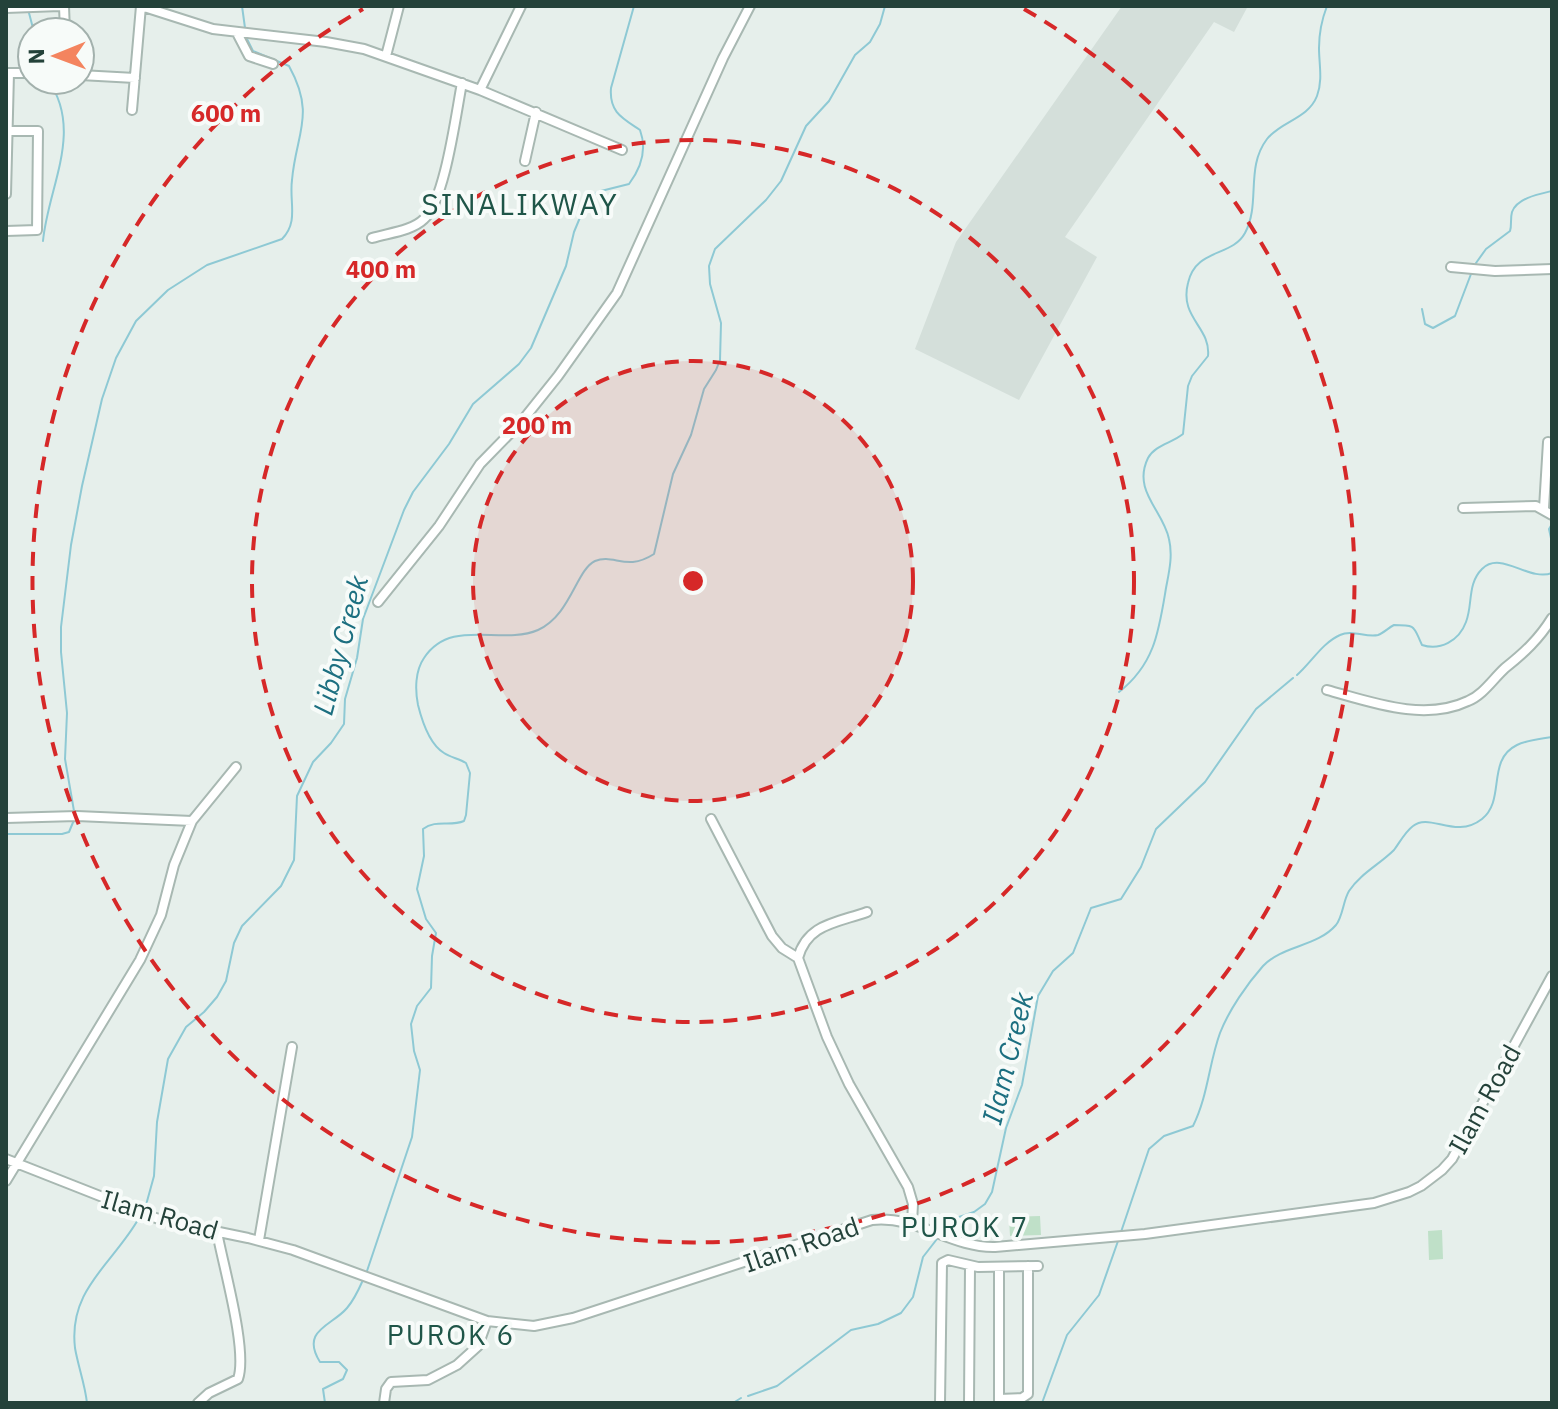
<svg xmlns="http://www.w3.org/2000/svg" width="1558" height="1409" font-family="'IBM Plex Sans',sans-serif">
<rect width="100%" height="100%" fill="#e6efeb"/>
<path fill="#d4dfda" d="M 1122,6 L 1248,6 L 1234,32 L 1214,22 L 1065,237 L 1097,257 L 1019,400 L 915,349 L 956,242 Z"/>
<path fill="#bfe0c8" d="M 1040,1216 L 1041,1235 L 1010,1236 L 1009,1217 Z
M 1442,1230 L 1443,1259 L 1429,1260 L 1428,1231 Z"/>
<g fill="none" stroke-linecap="round" stroke-linejoin="round">
<path stroke="#8ec9d4" stroke-width="2" d="M 242,6 L 245,28
M 29,13 L 34,32
M 43,241 C 48,187 84,131 48,80
M 1476,263 L 1486,249 L 1510,231 C 1512,225 1510,219 1512,212 C 1517,198 1539,194 1552,191
M 1422,309 L 1425,324 L 1433,328 L 1455,316 L 1471,274
M 1552,524 L 1549,529 L 1552,543
M 1297,675 C 1311,663 1322,643 1340,635 C 1352,629 1366,638 1378,635 C 1384,633 1388,628 1394,625 C 1417,625 1413,626 1422,645 C 1440,651 1459,641 1466,622 C 1473,604 1467,584 1482,569 C 1501,550 1529,582 1552,573
M 1119,692 C 1155,664 1159,630 1166,588 C 1169,572 1173,556 1169,539 C 1163,510 1132,491 1148,458 C 1155,445 1172,443 1183,434 L 1188,386 L 1192,376 L 1208,356 C 1211,327 1179,318 1188,283 C 1196,248 1232,257 1245,233 C 1261,203 1245,168 1267,139 C 1281,121 1308,119 1317,96 C 1323,80 1319,64 1319,48 C 1319,33 1322,19 1327,6
M 74,811 L 65,759 L 67,713 L 61,652 L 61,627 L 71,545 L 82,486 L 102,399 L 116,358 L 136,321 L 168,290 L 207,265 L 282,239 C 299,222 289,202 292,180 C 296,133 316,115 289,66 L 253,51 L 246,37
M 6,834 L 62,834 L 69,832 L 74,820
M 146,1205 L 154,1176 L 157,1122 L 168,1059 L 186,1027 L 204,1012 L 217,997 L 226,981 L 234,943 L 242,926 L 281,886 L 294,860 L 297,796 L 313,762 L 331,743 L 344,724 L 345,699 L 357,658 L 363,619 L 404,510 L 413,492 L 449,444 L 473,404 L 519,364 L 531,348 L 566,266 L 574,232 L 586,203 L 597,192 L 629,184 C 641,168 647,149 640,130 C 622,118 609,112 611,88 L 634,6
M 943,1231 L 956,1218 L 974,1212 L 985,1204 L 992,1192 L 1006,1128 L 1022,1085 L 1038,996 L 1053,971 L 1073,953 L 1091,908 L 1121,899 L 1141,867 L 1156,829 L 1205,782 L 1256,709 L 1293,678
M 1121,1232 L 1149,1149 L 1164,1136 L 1193,1126 C 1208,1096 1209,1063 1220,1033 C 1229,1010 1247,984 1263,966 C 1283,945 1317,947 1336,925 C 1343,916 1343,901 1349,891 C 1360,874 1380,864 1394,850 C 1400,842 1405,832 1413,826 C 1430,812 1455,840 1482,819 C 1506,800 1486,760 1517,745 C 1527,740 1541,739 1552,737
M 367,1271 L 412,1137 L 420,1070 L 414,1051 L 411,1024 L 417,1006 L 431,988 L 432,956 L 436,933 L 426,919 L 417,889 L 424,856 L 423,829 C 436,819 450,827 464,821 L 466,815 L 470,773 L 466,763 C 459,759 450,757 444,753 C 429,744 422,721 418,705 C 415,690 415,671 424,658 C 451,617 501,646 538,630 C 571,615 576,570 595,561 C 614,553 626,572 654,554 L 673,474 L 691,435 L 704,389 L 716,370 L 720,360 L 721,323 L 710,284 L 709,266 L 715,249 L 766,200 L 781,181 L 806,126 L 829,101 L 855,55 L 870,42 L 880,24 L 885,6
M 748,1396 L 777,1386 L 851,1330 L 878,1324 L 901,1313 L 913,1297 L 923,1257 L 937,1239
M 87,1403 C 85,1384 78,1366 75,1348 C 68,1289 113,1264 139,1218
M 325,1403 L 323,1389 L 343,1379 L 347,1370 L 339,1362 L 320,1362 C 300,1330 332,1326 347,1308 C 354,1300 359,1289 363,1280
M 733,1403 L 741,1398
M 1042,1403 L 1067,1335 L 1099,1295 L 1118,1241"/>
<defs>
<path id="minor" d="M 64,6 L 65,32
M 141,6 L 213,29 L 326,42 L 364,49 L 480,90 L 622,150
M 6,8 L 60,6
M 237,33 L 249,56 L 273,64
M 386,56 L 399,6
M 7,73 L 32,73
M 80,75 L 135,78
M 480,90 L 521,6
M 132,110 L 141,6
M 6,131 L 38,131 L 37,230 L 6,231
M 525,161 L 536,112
M 6,194 L 9,73
M 372,238 C 388,233 412,231 424,219 C 445,201 456,113 462,83
M 1451,267 L 1495,271 L 1552,269
M 1463,508 L 1536,506 L 1552,515
M 1544,508 L 1548,442
M 378,602 L 439,526 L 480,464 L 522,421 L 558,376 L 617,293 L 723,58 L 750,6
M 1327,690 C 1371,702 1424,722 1468,701 C 1483,695 1493,679 1505,668 C 1524,653 1539,639 1552,618
M 6,818 L 77,816 L 192,821
M 711,819 L 772,936 L 782,948 L 798,958
M 867,912 C 836,923 807,924 798,958 L 827,1037 L 849,1084 L 908,1187 L 913,1204 L 912,1223
M 6,1159 L 161,1220 L 248,1238 L 293,1250 L 487,1321 L 534,1326 L 573,1318 L 872,1220 C 917,1215 951,1248 995,1247 L 1145,1234 L 1374,1203 L 1409,1192 L 1421,1186 L 1442,1170 L 1452,1159 L 1552,976
M 6,1181 L 140,960 L 161,915 L 174,865 L 192,821 L 236,767
M 259,1240 L 292,1047
M 999,1399 L 1022,1398 L 1028,1394 L 1028,1266
M 999,1402 L 999,1267
M 198,1403 L 209,1393 L 238,1379 C 248,1351 223,1265 217,1232
M 384,1403 L 386,1389 L 391,1382 L 428,1380 L 457,1365 L 478,1346 L 487,1321
M 940,1403 L 942,1263 L 948,1260 L 978,1267 L 1038,1266
M 969,1403 L 970,1266"/>
</defs>
<use href="#minor" stroke="#a8b8b2" stroke-width="12"/>
<use href="#minor" stroke="#fff" stroke-width="8"/>
</g>
<circle cx="693" cy="581" r="220" fill="#d62828" fill-opacity=".12"/>
<g fill="none" stroke="#d62828" stroke-width="4" stroke-dasharray="14 10">
<circle cx="693" cy="581" r="220"/>
<circle cx="693" cy="581" r="441"/>
<path d="M1024 9A661 661 0 1 1 363 9"/>
</g>
<g text-anchor="middle" dominant-baseline="central" stroke-width="8" stroke-linejoin="round" paint-order="stroke">
<g font-size="26" fill="#24423a" stroke="#f7fbf9">
<text transform="translate(1484 1099) rotate(-61)">Ilam Road</text>
<text transform="translate(160 1214) rotate(16)">Ilam Road</text>
<text transform="translate(801 1244) rotate(-19)">Ilam Road</text>
</g>
<g font-size="28" font-style="italic" fill="#1c6f80" stroke="#f7fbf9">
<text transform="translate(340 645) rotate(-75)">Libby Creek</text>
<text transform="translate(1007 1058) rotate(-76)">Ilam Creek</text>
</g>
<g font-size="28" letter-spacing="2" fill="#1f5548" stroke="#f7fbf9">
<text x="965" y="1226">PUROK 7</text>
<text x="451" y="1334">PUROK 6</text>
</g>
<g font-size="30" letter-spacing="2" fill="#1f5548" stroke="#f7fbf9">
<text x="520" y="203">SINALIKWAY</text>
</g>
</g>
<circle cx="693" cy="581" r="12" fill="#d62828" stroke="#f7fbf9" stroke-width="4"/>
<g font-size="24" text-anchor="middle" font-weight="bold" fill="#d62828" stroke="#f7fbf9" stroke-width="8" stroke-linejoin="round" paint-order="stroke">
<text x="226" y="122">600 m</text>
<text x="381" y="278">400 m</text>
<text x="537" y="434">200 m</text>
</g>
<rect width="1558" height="1409" fill="none" stroke="#24423a" stroke-width="16"/>
<g transform="translate(56 56) rotate(269)"><circle r="38" fill="#f7fbf9" stroke="#a3b1ad" stroke-width="2"/>
<path d="M0-6L14 30L0 20L-14 30Z" fill="#f4845f"/>
<text y="-12" font-size="22" font-weight="bold" text-anchor="middle" fill="#24423a">N</text>
</g>
</svg>
